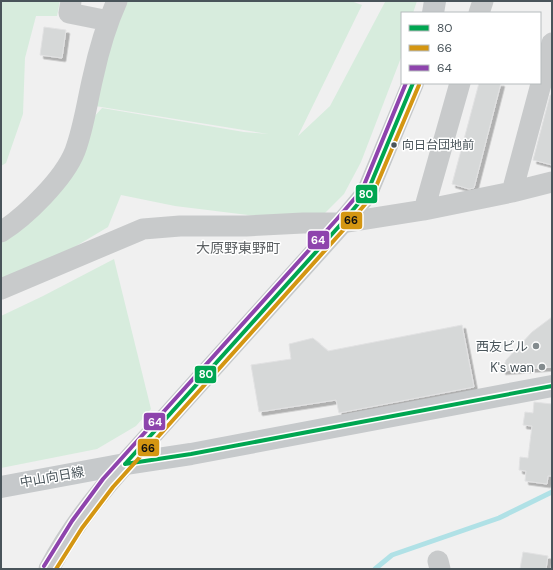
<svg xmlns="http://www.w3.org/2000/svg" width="553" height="570" font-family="'DM Sans','Noto Sans JP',sans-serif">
<defs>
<filter id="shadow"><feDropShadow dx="3.5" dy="3.5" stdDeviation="0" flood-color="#0004"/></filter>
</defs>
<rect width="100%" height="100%" fill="#f0f0f0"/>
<path fill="#d7ecdd" d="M 1,1 L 60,1 L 57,16 L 36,16 L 25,58 L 23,114 L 6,163 L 1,166 Z
M 126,1 L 351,1 L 362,5 L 298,136 L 330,106 L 385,2 L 388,1 L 417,1 L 413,13 L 402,13 L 402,55 L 361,162 L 344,194 L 324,214 L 256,216 L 175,206 L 121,195 L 108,227 L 41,267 L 1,282 L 1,243 L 11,237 L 93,118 L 102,108 L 244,132 L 268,134 L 95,106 L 99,80 Z
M 114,259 L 151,409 L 136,426 L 97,449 L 1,468 L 1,316 L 43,296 Z"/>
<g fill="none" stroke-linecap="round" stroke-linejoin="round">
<path stroke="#b0e1e6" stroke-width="5" d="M 375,569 L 392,555 L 499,518 L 552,492"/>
</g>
<path fill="#d6d8d8" stroke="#e2e2e3" filter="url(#shadow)" d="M 44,27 L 66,30 L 62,58 L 40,55 Z
M 479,83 L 501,83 L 474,188 L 469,189 L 452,184 Z
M 550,95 L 552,95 L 552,165 L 533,160 Z
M 552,317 L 552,367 L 502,371 L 506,360 L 532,332 Z
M 462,325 L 474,387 L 339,413 L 336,400 L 259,412 L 251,365 L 291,359 L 289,344 L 313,338 L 328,351 Z
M 534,402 L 552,404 L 552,476 L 548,476 L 547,484 L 525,481 L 526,471 L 519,470 L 520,457 L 528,458 L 532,426 L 523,425 L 525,412 L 533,413 Z
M 523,552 L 548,556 L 546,569 L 520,569 Z"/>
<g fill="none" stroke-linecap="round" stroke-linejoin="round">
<path stroke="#c8cacb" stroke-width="21" d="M 71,1 L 69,13 L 109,21
M 479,13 L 483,1
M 512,192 L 552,43
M 424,210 L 460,83
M 1,232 C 26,216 64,179 75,151 C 84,127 87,102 93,77 C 98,54 107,23 117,1
M 1,289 L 143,229 L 180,226 L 246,226 L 303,223 L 342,223 L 424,210 L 512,192 L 552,182
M 438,561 L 440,569
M 49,569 C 70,529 95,497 125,464"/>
<path stroke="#c6c9cb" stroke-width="22" d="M 433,13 L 435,1
M 125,464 L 342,223 L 367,193 L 413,83
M 1,487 L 125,464 L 191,454 L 552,386"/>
<defs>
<path id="bus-1" d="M 125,464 L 342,223 L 367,193 L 413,83
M 125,464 L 191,454 L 552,386"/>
<path id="bus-2" d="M 56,569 L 82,528 L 113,487 L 346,227 L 372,196 L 419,85"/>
<path id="bus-3" d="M 44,566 L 72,521 L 103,479 L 337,219 L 362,190 L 406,83"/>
</defs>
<use href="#bus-1" stroke="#fff" stroke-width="7"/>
<use href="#bus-2" stroke="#fff" stroke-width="7"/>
<use href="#bus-3" stroke="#fff" stroke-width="7"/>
<use href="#bus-1" stroke="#00a651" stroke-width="4"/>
<use href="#bus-2" stroke="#d49612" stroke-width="4"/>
<use href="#bus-3" stroke="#8e44ad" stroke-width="4"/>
</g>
<circle fill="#49545a" stroke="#fff" stroke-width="1.5" cx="394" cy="145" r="3.5"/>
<g fill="#838b8e" stroke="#fff" stroke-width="1.5">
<circle cx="536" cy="346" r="4"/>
<circle cx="542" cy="367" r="4"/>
</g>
<g text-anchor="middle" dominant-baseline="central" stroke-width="3" stroke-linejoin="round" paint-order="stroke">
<g font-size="12" fill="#49545a" stroke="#fff" text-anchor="start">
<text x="402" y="145">向日台団地前</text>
</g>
<g font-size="13" fill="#49545a" stroke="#fff" text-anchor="end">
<text x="528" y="346">西友ビル</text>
<text x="534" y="367">K's wan</text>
</g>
<g font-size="13" fill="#49545a" stroke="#fff">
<text transform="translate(52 477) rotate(-10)">中山向日線</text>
</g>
<g font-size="14" fill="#5c6063" stroke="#fff">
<text x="238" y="248">大原野東野町</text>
</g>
</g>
<g stroke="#fff" stroke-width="1.5">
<rect x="355" y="184" width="23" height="20" rx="4" fill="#00a651"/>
<rect x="340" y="211" width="23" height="19" rx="4" fill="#d49612"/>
<rect x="307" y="230" width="23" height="20" rx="4" fill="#8e44ad"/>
<rect x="194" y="365" width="23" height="19" rx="4" fill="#00a651"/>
<rect x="143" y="412" width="23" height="19" rx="4" fill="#8e44ad"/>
<rect x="137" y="438" width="23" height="19" rx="4" fill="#d49612"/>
</g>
<g font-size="11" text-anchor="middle" font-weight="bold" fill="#fff">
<text x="366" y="198">80</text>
<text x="318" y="244">64</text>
<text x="206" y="378">80</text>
<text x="155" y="426">64</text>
</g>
<g font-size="11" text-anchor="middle" font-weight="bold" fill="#111">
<text x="351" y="224">66</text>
<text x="148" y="452">66</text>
</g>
<rect width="553" height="570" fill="none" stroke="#49545a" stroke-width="4"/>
<rect x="401" y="12" width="140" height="72" fill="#ffffff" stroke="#b6bbbd"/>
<rect x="409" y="25" width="20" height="6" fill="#00a651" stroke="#b6bbbd"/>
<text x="437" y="32" font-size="12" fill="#49545a">80</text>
<rect x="409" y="45" width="20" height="6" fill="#d49612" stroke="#b6bbbd"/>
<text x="437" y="52" font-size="12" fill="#49545a">66</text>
<rect x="409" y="65" width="20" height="6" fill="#8e44ad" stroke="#b6bbbd"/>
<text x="437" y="72" font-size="12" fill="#49545a">64</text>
</svg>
